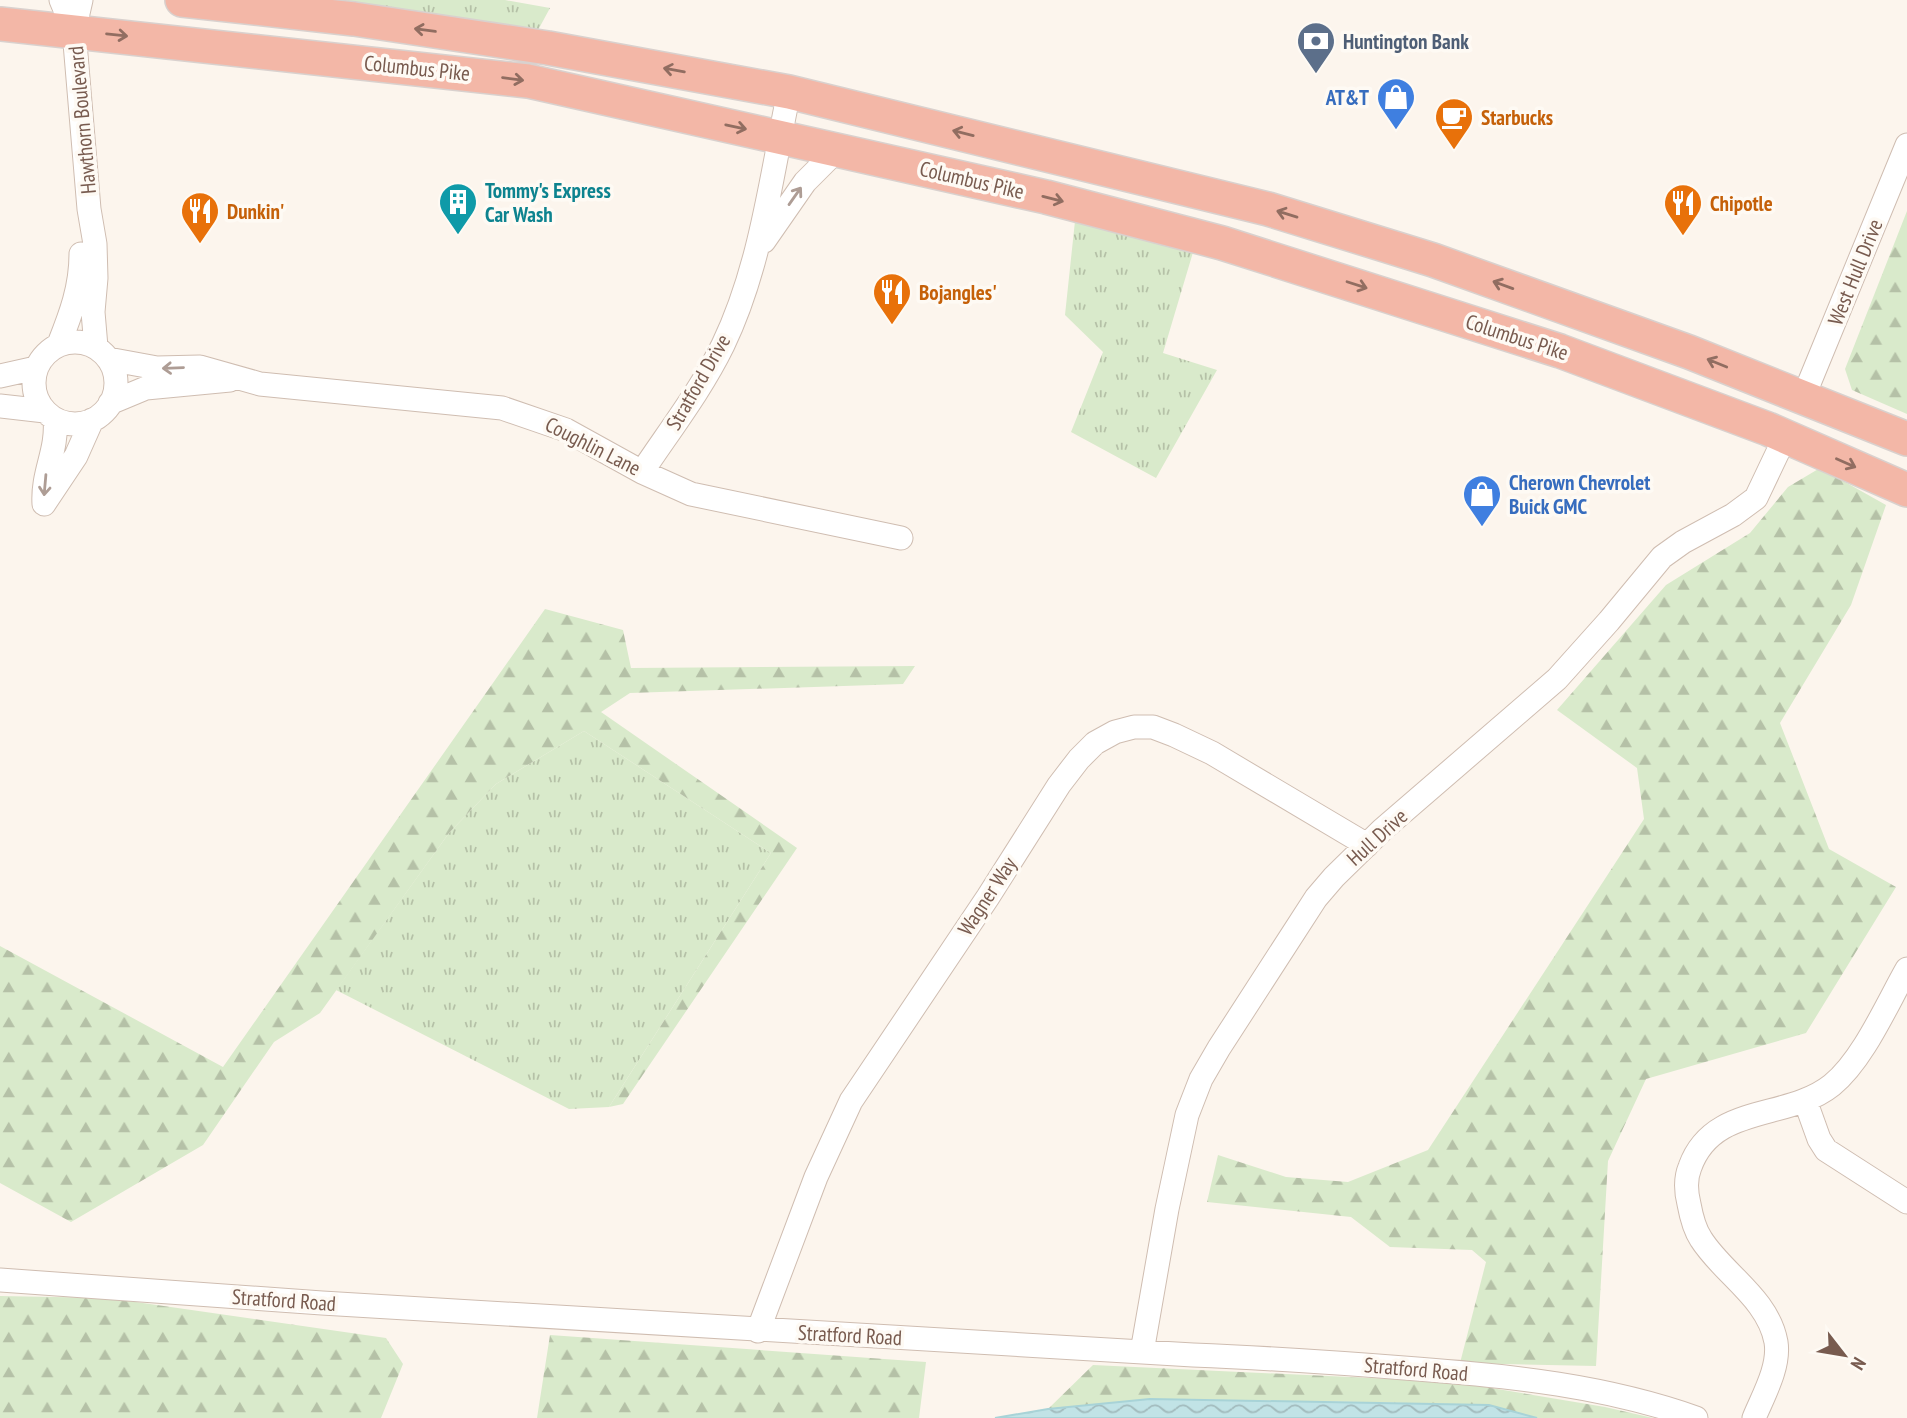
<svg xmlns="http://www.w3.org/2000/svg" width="1907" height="1418" font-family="'PT Sans Narrow',sans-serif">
<defs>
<pattern id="grass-tufts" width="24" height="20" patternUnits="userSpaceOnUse" patternTransform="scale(1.75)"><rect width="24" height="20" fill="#d9eacb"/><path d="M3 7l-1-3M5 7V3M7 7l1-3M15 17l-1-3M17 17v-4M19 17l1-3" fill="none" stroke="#b5c1a7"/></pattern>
<pattern id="forest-firs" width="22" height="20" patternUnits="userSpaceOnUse" patternTransform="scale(1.75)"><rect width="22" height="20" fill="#d9eacb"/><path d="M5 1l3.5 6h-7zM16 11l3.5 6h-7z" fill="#b5c1a7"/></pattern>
<pattern id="water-waves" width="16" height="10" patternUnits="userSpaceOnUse" patternTransform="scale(1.75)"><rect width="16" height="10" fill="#c1e3e6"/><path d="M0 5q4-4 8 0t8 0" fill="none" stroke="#a2bbbd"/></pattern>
</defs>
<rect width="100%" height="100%" fill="#fcf5ed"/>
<path fill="url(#grass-tufts)" d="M 345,0 L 505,0 L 550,8 L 537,32 L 368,7 Z
M 1075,221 L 1194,249 L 1163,353 L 1217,370 L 1156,478 L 1071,432 L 1103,352 L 1065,315 Z
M 584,731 L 771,853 L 609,1107 L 569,1109 L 336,990 L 449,833 L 496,784 Z"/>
<path fill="url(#forest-firs)" d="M 1907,211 L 1907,414 L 1852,390 L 1845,369 Z
M 1820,468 L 1886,505 L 1851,605 L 1780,723 L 1829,849 L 1896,887 L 1806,1033 L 1646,1079 L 1608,1161 L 1596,1366 L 1460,1363 L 1486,1262 L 1472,1250 L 1390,1247 L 1351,1217 L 1207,1202 L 1218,1155 L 1286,1177 L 1348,1182 L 1428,1150 L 1644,819 L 1637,768 L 1557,710 L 1666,585 L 1750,533 L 1788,487 Z
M 545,609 L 623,630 L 631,668 L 915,666 L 903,684 L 630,693 L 601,712 L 797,848 L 623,1104 L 609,1107 L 771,853 L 584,731 L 496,784 L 449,833 L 320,1013 L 274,1042 L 203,1145 L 71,1222 L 0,1183 L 0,946 L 223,1067 Z
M 0,1296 L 108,1298 L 386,1338 L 403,1364 L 381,1418 L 0,1418 Z
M 550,1335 L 926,1362 L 919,1418 L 537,1418 Z
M 1093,1365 L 1455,1382 L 1605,1407 L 1653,1418 L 1537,1418 L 1489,1405 L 1364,1402 L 1150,1399 L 1048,1409 Z"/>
<path fill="url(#water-waves)" stroke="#a8d3d7" stroke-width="2" d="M 1150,1399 L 1489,1405 L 1537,1418 L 995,1418 L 1048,1409 Z"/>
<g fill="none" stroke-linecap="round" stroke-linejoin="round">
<defs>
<path id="minor" d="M 61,0 L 74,31 L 89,209 L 95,244 L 96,278 L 93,312 L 96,347
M 74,31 L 81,0
M 764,241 L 805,182 L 838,149
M34 383a41 41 0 1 1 82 0a41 41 0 1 1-82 0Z
M 59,344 C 71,314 81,287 81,254
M 108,359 L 157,368 L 200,367 L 260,384 L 502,408 L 566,430 L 642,472 L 691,494 L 901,538
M 0,376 L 36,368
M 1803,398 L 1907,145
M 110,403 L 146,388 L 230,380
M 0,406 L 45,411
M 55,419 C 58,451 42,472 44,504 L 76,456 L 92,420
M 642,472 C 670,430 701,390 723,345 C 761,266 771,177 789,92
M 1805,1100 L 1819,1139 L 1826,1150 L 1907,1202
M 0,1280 L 322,1303 L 1193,1355 C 1268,1358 1342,1363 1417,1369 C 1511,1376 1606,1386 1696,1418
M 758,1331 L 816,1177 L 851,1101 L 988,897 L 1059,785 L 1079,759 L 1095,743 L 1115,732 L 1134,727 L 1153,727 L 1174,735 L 1212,753 L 1367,845
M 1142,1352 L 1167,1209 L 1187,1115 L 1201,1079 L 1219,1048 L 1316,898 L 1334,877 L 1382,830 L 1557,679 L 1609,621 L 1662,557 L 1683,542 L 1733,515 L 1756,498 L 1785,437
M 1754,1418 C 1763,1396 1780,1367 1776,1342 C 1768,1298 1723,1274 1701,1239 C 1695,1230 1691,1215 1689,1204 C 1686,1192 1685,1179 1690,1167 C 1713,1103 1787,1121 1832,1085 C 1863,1060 1887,1004 1907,969"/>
<path id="highway" d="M 182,0 L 354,19 L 548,48 L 789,92 L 1268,209 L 1433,260 L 1689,352 L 1907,439
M 0,24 L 528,81 L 1046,197 L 1222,243 L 1560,351 L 1768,429 L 1907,490"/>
</defs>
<use href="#minor" stroke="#cfbdb1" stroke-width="25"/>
<use href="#highway" stroke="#d9d1ce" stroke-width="36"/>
<use href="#minor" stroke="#fff" stroke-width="23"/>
<use href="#highway" stroke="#f3b7a7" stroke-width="33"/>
</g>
<defs><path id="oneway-shaft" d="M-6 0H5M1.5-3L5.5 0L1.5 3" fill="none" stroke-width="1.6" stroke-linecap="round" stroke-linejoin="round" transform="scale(1.75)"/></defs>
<g stroke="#916d61">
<use href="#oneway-shaft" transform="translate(425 30) rotate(-172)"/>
<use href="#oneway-shaft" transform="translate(117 35) rotate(6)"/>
<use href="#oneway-shaft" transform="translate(674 70) rotate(-170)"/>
<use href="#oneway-shaft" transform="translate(513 79) rotate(8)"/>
<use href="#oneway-shaft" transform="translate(736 127) rotate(12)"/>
<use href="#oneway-shaft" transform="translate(963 133) rotate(-166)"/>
<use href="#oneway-shaft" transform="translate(1053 199) rotate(14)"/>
<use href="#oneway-shaft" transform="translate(1287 214) rotate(-163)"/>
<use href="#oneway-shaft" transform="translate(1357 285) rotate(18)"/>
<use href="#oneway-shaft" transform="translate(1503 285) rotate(-160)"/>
<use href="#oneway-shaft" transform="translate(1717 363) rotate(-158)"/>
<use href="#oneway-shaft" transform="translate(1846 463) rotate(24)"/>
</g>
<g stroke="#ae9d95">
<use href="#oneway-shaft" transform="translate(795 196) rotate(-55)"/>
<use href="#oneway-shaft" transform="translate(173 368) rotate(178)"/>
<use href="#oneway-shaft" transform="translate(45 485) rotate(95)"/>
</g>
<defs>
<symbol id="bank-pin" viewBox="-11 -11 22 30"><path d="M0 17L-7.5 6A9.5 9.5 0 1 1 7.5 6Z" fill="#5c6f8a" stroke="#fefaf4"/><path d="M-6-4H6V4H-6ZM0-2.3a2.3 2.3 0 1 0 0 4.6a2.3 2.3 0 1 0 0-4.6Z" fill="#fff"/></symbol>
<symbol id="shop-pin" viewBox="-11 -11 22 30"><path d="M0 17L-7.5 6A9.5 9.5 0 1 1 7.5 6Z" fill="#3f7fe0" stroke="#fefaf4"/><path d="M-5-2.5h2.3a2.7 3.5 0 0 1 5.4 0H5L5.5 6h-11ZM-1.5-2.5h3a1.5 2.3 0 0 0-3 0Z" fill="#fff"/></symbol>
<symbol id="cafe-pin" viewBox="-11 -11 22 30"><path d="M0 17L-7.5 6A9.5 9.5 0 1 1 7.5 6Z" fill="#e8710a" stroke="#fefaf4"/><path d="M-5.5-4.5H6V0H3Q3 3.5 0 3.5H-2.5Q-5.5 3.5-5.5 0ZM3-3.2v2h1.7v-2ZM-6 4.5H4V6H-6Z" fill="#fff"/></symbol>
<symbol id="building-pin" viewBox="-11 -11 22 30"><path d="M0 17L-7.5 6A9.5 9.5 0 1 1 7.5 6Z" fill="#0f9aa8" stroke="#fefaf4"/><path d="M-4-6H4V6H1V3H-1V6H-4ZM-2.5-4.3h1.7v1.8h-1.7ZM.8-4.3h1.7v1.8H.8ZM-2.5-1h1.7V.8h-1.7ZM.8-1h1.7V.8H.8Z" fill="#fff"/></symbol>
<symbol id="restaurant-pin" viewBox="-11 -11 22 30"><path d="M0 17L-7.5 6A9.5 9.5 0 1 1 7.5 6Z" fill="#e8710a" stroke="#fefaf4"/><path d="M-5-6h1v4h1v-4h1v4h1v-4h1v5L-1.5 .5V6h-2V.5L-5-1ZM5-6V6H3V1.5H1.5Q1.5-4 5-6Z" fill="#fff"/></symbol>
</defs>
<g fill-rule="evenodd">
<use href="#bank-pin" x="1294" y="19" width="44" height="60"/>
<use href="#shop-pin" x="1374" y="75" width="44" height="60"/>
<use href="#cafe-pin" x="1432" y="95" width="44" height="60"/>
<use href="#building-pin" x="436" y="180" width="44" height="60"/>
<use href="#restaurant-pin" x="1661" y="181" width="44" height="60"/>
<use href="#restaurant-pin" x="178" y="189" width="44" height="60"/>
<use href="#restaurant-pin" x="870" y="270" width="44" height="60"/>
<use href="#shop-pin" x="1460" y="472" width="44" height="60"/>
</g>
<g text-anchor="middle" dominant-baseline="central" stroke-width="7" stroke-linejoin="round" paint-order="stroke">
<g font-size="21" font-weight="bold" fill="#4e5e75" stroke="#fefaf4" text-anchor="start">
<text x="1343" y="41">Huntington Bank</text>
</g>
<g font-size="21" fill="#785b4f" stroke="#fefaf4">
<text transform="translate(417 68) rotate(6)">Columbus Pike</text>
<text transform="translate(82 120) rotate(-95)">Hawthorn Boulevard</text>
<text transform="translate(972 180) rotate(13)">Columbus Pike</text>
<text transform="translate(1855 272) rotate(-68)">West Hull Drive</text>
<text transform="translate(1517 337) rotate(18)">Columbus Pike</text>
<text transform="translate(698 382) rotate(-60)">Stratford Drive</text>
<text transform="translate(593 446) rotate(27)">Coughlin Lane</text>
<text transform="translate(1377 837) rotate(-42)">Hull Drive</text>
<text transform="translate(987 896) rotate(-57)">Wagner Way</text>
<text transform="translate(284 1300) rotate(4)">Stratford Road</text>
<text transform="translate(850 1335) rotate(3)">Stratford Road</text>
<text transform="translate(1416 1369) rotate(5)">Stratford Road</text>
</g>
<g font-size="21" font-weight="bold" fill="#366cbe" stroke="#fefaf4" text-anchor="end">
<text x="1369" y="97">AT&amp;T</text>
<text x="1509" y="482" text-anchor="start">Cherown Chevrolet<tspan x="1509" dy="24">Buick GMC</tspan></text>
</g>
<g font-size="21" font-weight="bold" fill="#c56008" stroke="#fefaf4" text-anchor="start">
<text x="1481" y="117">Starbucks</text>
<text x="1710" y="203">Chipotle</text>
<text x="227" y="211">Dunkin'</text>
<text x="919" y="292">Bojangles'</text>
</g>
<g font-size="21" font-weight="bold" fill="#0d838f" stroke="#fefaf4" text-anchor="start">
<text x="485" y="190">Tommy's Express<tspan x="485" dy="24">Car Wash</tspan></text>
</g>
</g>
<g transform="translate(1844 1355) rotate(121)" stroke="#fefaf4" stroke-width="5" paint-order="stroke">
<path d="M0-5L12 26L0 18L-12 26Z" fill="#785b4f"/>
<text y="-10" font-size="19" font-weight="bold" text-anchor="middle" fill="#785b4f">N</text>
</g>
</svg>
